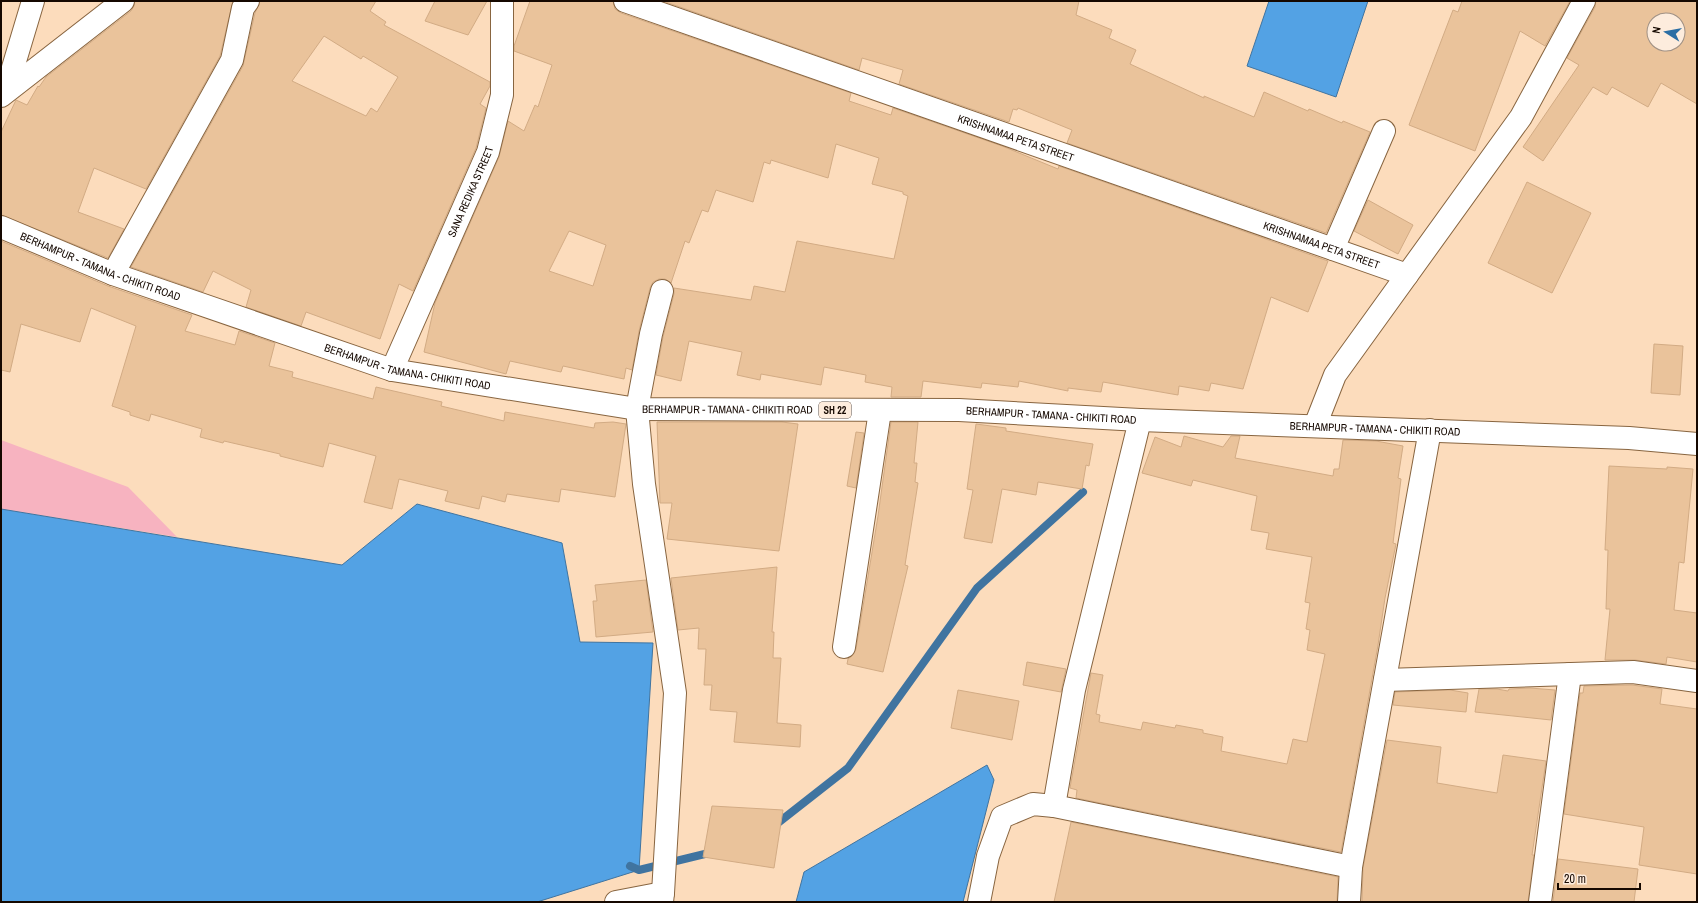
<svg xmlns="http://www.w3.org/2000/svg" width="1698" height="903" font-family="'Archivo Narrow',sans-serif">
<rect width="100%" height="100%" fill="#fcdcbc"/>
<path fill="#f7b3c0" d="M 1,440 L 128,487 L 177,537 L 1,509 Z"/>
<path fill="#53a2e4" stroke="#4074a0" d="M 1269,1 L 1368,1 L 1336,97 L 1247,66 Z
M 417,504 L 562,543 L 580,642 L 653,643 L 639,870 L 537,902 L 1,902 L 1,509 L 342,565 Z
M 987,765 L 994,780 L 963,902 L 796,902 L 804,872 Z"/>
<g fill="none" stroke-linecap="round" stroke-linejoin="round">
<path stroke="#4074a0" stroke-width="8" d="M 774,826 L 848,768 L 977,588 L 1083,492
M 630,866 L 639,870 L 713,852"/>
</g>
<path fill="#eac39b" stroke="#d2ab84" fill-rule="evenodd" d="M 135,1 L 233,1 L 220,56 L 146,189 L 94,168 L 78,212 L 124,229 L 108,258 L 1,215 L 1,132 L 16,100 L 27,105 L 38,86 L 39,87 L 46,77 L 131,11 L 134,6 Z
M 260,1 L 376,1 L 370,11 L 386,22 L 384,25 L 490,82 L 490,86 L 480,104 L 486,108 L 476,148 L 413,291 L 399,284 L 380,339 L 306,312 L 301,326 L 246,307 L 251,290 L 213,271 L 203,292 L 131,267 L 243,66 L 255,13 ZM 324,36 L 361,59 L 363,56 L 398,77 L 377,112 L 371,108 L 366,116 L 292,81 Z
M 435,1 L 487,1 L 468,35 L 425,21 Z
M 530,1 L 613,1 L 615,9 L 621,13 L 851,93 L 849,101 L 891,115 L 893,108 L 1002,146 L 1058,169 L 1059,166 L 1328,261 L 1308,312 L 1271,297 L 1243,389 L 1211,383 L 1209,391 L 1179,386 L 1178,395 L 1103,382 L 1101,392 L 1068,388 L 1068,391 L 1019,381 L 1018,387 L 982,383 L 981,388 L 923,381 L 921,397 L 891,397 L 892,387 L 865,382 L 866,375 L 824,367 L 821,385 L 761,374 L 760,380 L 737,375 L 742,352 L 689,341 L 681,381 L 656,375 L 663,337 L 674,294 L 674,288 L 751,300 L 754,286 L 785,292 L 797,241 L 894,259 L 908,196 L 903,194 L 903,192 L 872,184 L 879,158 L 836,144 L 828,178 L 771,160 L 770,164 L 764,162 L 753,202 L 716,190 L 708,212 L 702,210 L 689,243 L 685,241 L 671,283 L 665,279 L 659,279 L 653,282 L 650,288 L 639,331 L 632,370 L 626,368 L 624,379 L 563,366 L 561,372 L 510,361 L 506,374 L 424,352 L 435,303 L 499,157 L 508,121 L 524,131 L 535,105 L 538,107 L 552,65 L 514,51 L 514,46 ZM 569,231 L 606,245 L 593,286 L 549,271 Z
M 663,1 L 1079,1 L 1076,15 L 1112,30 L 1109,38 L 1136,50 L 1130,64 L 1204,98 L 1204,96 L 1254,117 L 1264,92 L 1308,111 L 1309,109 L 1342,123 L 1343,121 L 1370,132 L 1326,233 L 1067,143 L 1072,130 L 1018,108 L 1017,110 L 1013,109 L 1009,122 L 899,84 L 903,70 L 862,58 L 859,70 Z
M 1462,1 L 1570,1 L 1545,46 L 1520,31 L 1475,151 L 1409,125 L 1453,10 L 1458,12 Z
M 1596,1 L 1697,1 L 1697,104 L 1661,83 L 1648,107 L 1612,87 L 1607,95 L 1593,87 L 1543,161 L 1523,147 L 1579,65 L 1567,58 L 1595,7 ZM 1654,20 L 1678,20 L 1678,44 L 1654,44 Z
M 1527,182 L 1591,213 L 1552,293 L 1488,263 Z
M 1368,200 L 1413,225 L 1398,254 L 1354,231 Z
M 1,241 L 108,286 L 192,315 L 185,331 L 235,345 L 239,331 L 275,343 L 269,366 L 293,372 L 292,377 L 373,399 L 376,387 L 442,402 L 441,406 L 504,421 L 505,412 L 594,428 L 595,423 L 613,422 L 626,424 L 615,497 L 561,489 L 559,502 L 507,494 L 505,502 L 482,496 L 479,509 L 445,501 L 448,491 L 399,479 L 392,509 L 364,502 L 376,456 L 329,443 L 323,467 L 280,456 L 280,454 L 224,441 L 223,443 L 200,437 L 202,429 L 151,414 L 149,421 L 130,415 L 130,412 L 112,406 L 136,326 L 91,308 L 80,342 L 21,324 L 10,372 L 1,370 Z
M 1654,344 L 1683,346 L 1680,395 L 1651,393 Z
M 657,422 L 782,422 L 798,424 L 779,551 L 667,539 L 672,503 L 660,503 Z
M 891,422 L 918,422 L 914,463 L 917,463 L 915,482 L 918,483 L 905,565 L 908,566 L 883,672 L 847,664 L 848,659 L 853,655 L 856,649 L 878,516 Z
M 976,424 L 1006,428 L 1006,431 L 1093,444 L 1089,466 L 1086,465 L 1082,489 L 1038,482 L 1036,495 L 1002,489 L 992,543 L 964,538 L 973,490 L 967,489 Z
M 856,432 L 864,433 L 856,488 L 847,486 Z
M 1184,436 L 1223,447 L 1231,436 L 1240,436 L 1235,458 L 1333,476 L 1334,469 L 1339,469 L 1343,440 L 1376,441 L 1403,446 L 1398,478 L 1401,479 L 1393,543 L 1396,544 L 1385,598 L 1378,645 L 1341,852 L 1076,798 L 1077,790 L 1070,788 L 1091,673 L 1103,675 L 1096,714 L 1100,715 L 1099,722 L 1141,730 L 1143,722 L 1175,728 L 1176,725 L 1203,730 L 1203,733 L 1223,737 L 1221,751 L 1287,764 L 1293,739 L 1307,742 L 1325,654 L 1307,650 L 1310,630 L 1306,629 L 1310,603 L 1305,602 L 1312,557 L 1266,549 L 1269,533 L 1251,530 L 1257,496 L 1193,480 L 1191,486 L 1142,473 L 1155,437 L 1181,447 Z
M 1609,466 L 1667,469 L 1667,467 L 1693,469 L 1684,563 L 1679,562 L 1674,610 L 1697,613 L 1697,662 L 1667,657 L 1666,664 L 1635,660 L 1605,660 L 1610,609 L 1606,609 L 1608,550 L 1605,550 Z
M 777,567 L 772,632 L 774,632 L 773,658 L 781,658 L 777,723 L 801,725 L 800,747 L 734,742 L 737,712 L 710,710 L 712,685 L 704,685 L 706,649 L 698,649 L 699,628 L 678,630 L 671,578 Z
M 646,580 L 653,632 L 596,637 L 593,601 L 597,601 L 595,585 Z
M 1027,662 L 1066,669 L 1061,692 L 1023,685 Z
M 1632,685 L 1662,689 L 1660,704 L 1697,709 L 1697,874 L 1639,865 L 1644,827 L 1564,814 L 1580,693 L 1583,693 L 1584,686 Z
M 1530,688 L 1555,690 L 1551,720 L 1475,712 L 1479,689 L 1497,689 L 1508,691 L 1509,689 Z
M 958,690 L 1019,701 L 1012,740 L 951,728 Z
M 1450,690 L 1468,693 L 1466,712 L 1393,705 L 1395,692 Z
M 1387,740 L 1441,747 L 1437,783 L 1497,793 L 1503,755 L 1546,761 L 1532,855 L 1534,855 L 1528,902 L 1362,902 L 1363,868 Z
M 712,806 L 783,810 L 774,868 L 703,857 Z
M 1071,822 L 1338,877 L 1337,902 L 1054,902 Z
M 1558,859 L 1638,869 L 1634,902 L 1553,902 Z"/>
<g fill="none" stroke-linecap="round" stroke-linejoin="round">
<defs>
<g id="minor">
<path id="s1" d="M 625,1 L 1407,275"/>
<path d="M 6,91 L 33,1"/>
<path d="M 1,96 L 123,1"/>
<path d="M 1333,249 L 1384,131"/>
<path d="M 113,274 L 232,60 L 243,8 L 248,1"/>
<path id="s2" d="M 392,370 L 488,152 L 502,95 L 502,1"/>
<path d="M 1315,426 L 1335,375 L 1521,117 L 1584,1"/>
<path d="M 844,647 L 880,411"/>
<path d="M 1385,680 L 1633,672 L 1697,681"/>
<path d="M 1054,806 L 1351,867"/>
<path d="M 616,902 L 663,893"/>
<path d="M 662,902 L 663,893 L 675,693 L 644,484 L 637,409 L 651,334 L 662,291"/>
<path d="M 979,902 L 988,856 L 1002,817 L 1033,804 L 1054,806 L 1074,690 L 1140,420"/>
<path d="M 1349,902 L 1351,867 L 1430,430"/>
<path d="M 1540,902 L 1570,674"/>
</g>
<g id="major">
<path id="s3" d="M 1,227 L 113,274 L 392,370 L 637,409 L 959,410 L 1140,420 L 1629,438 L 1697,444"/>
</g>
</defs>
<use href="#minor" stroke="#886540" stroke-width="24"/>
<use href="#major" stroke="#886540" stroke-width="24"/>
<use href="#minor" stroke="#fff" stroke-width="22"/>
<use href="#major" stroke="#fff" stroke-width="22"/>
</g>
<g text-anchor="middle" dominant-baseline="central" stroke-width="3.5" stroke-linejoin="round" paint-order="stroke">
<rect fill="#fdecdd" stroke="#5b4c42" stroke-width="1" x="819" y="402" width="32" height="16" rx="3"/>
<g font-size="10" font-weight="bold" fill="#150800">
<text x="835" y="410">SH 22</text>
</g>
<g font-size="11" fill="#150800" stroke="#fdecdd">
<text stroke="none"><textPath href="#s1" startOffset="414">KRISHNAMAA PETA STREET</textPath></text>
<text stroke="none"><textPath href="#s2" startOffset="195">SANA REDIKA STREET</textPath></text>
<text stroke="none"><textPath href="#s1" startOffset="738">KRISHNAMAA PETA STREET</textPath></text>
<text stroke="none"><textPath href="#s3" startOffset="107">BERHAMPUR - TAMANA - CHIKITI ROAD</textPath></text>
<text stroke="none"><textPath href="#s3" startOffset="431">BERHAMPUR - TAMANA - CHIKITI ROAD</textPath></text>
<text stroke="none"><textPath href="#s3" startOffset="755">BERHAMPUR - TAMANA - CHIKITI ROAD</textPath></text>
<text stroke="none"><textPath href="#s3" startOffset="1079">BERHAMPUR - TAMANA - CHIKITI ROAD</textPath></text>
<text stroke="none"><textPath href="#s3" startOffset="1403">BERHAMPUR - TAMANA - CHIKITI ROAD</textPath></text>
</g>
</g>
<rect width="1698" height="903" fill="none" stroke="#150800" stroke-width="4"/>
<g transform="translate(1666 32) rotate(281)"><circle r="19" fill="#fdecdd" stroke="#a09185"/>
<path d="M0-3L7 15L0 10L-7 15Z" fill="#2b6ea4"/>
<text y="-6" font-size="11" font-weight="bold" text-anchor="middle" fill="#150800">N</text>
</g>
<path d="M1558 883v6h82v-6" fill="none" stroke="#150800" stroke-width="2"/>
<text x="1564" y="883" font-size="12" fill="#150800" stroke="#fdecdd" stroke-width="3" paint-order="stroke">20 m</text>
</svg>
